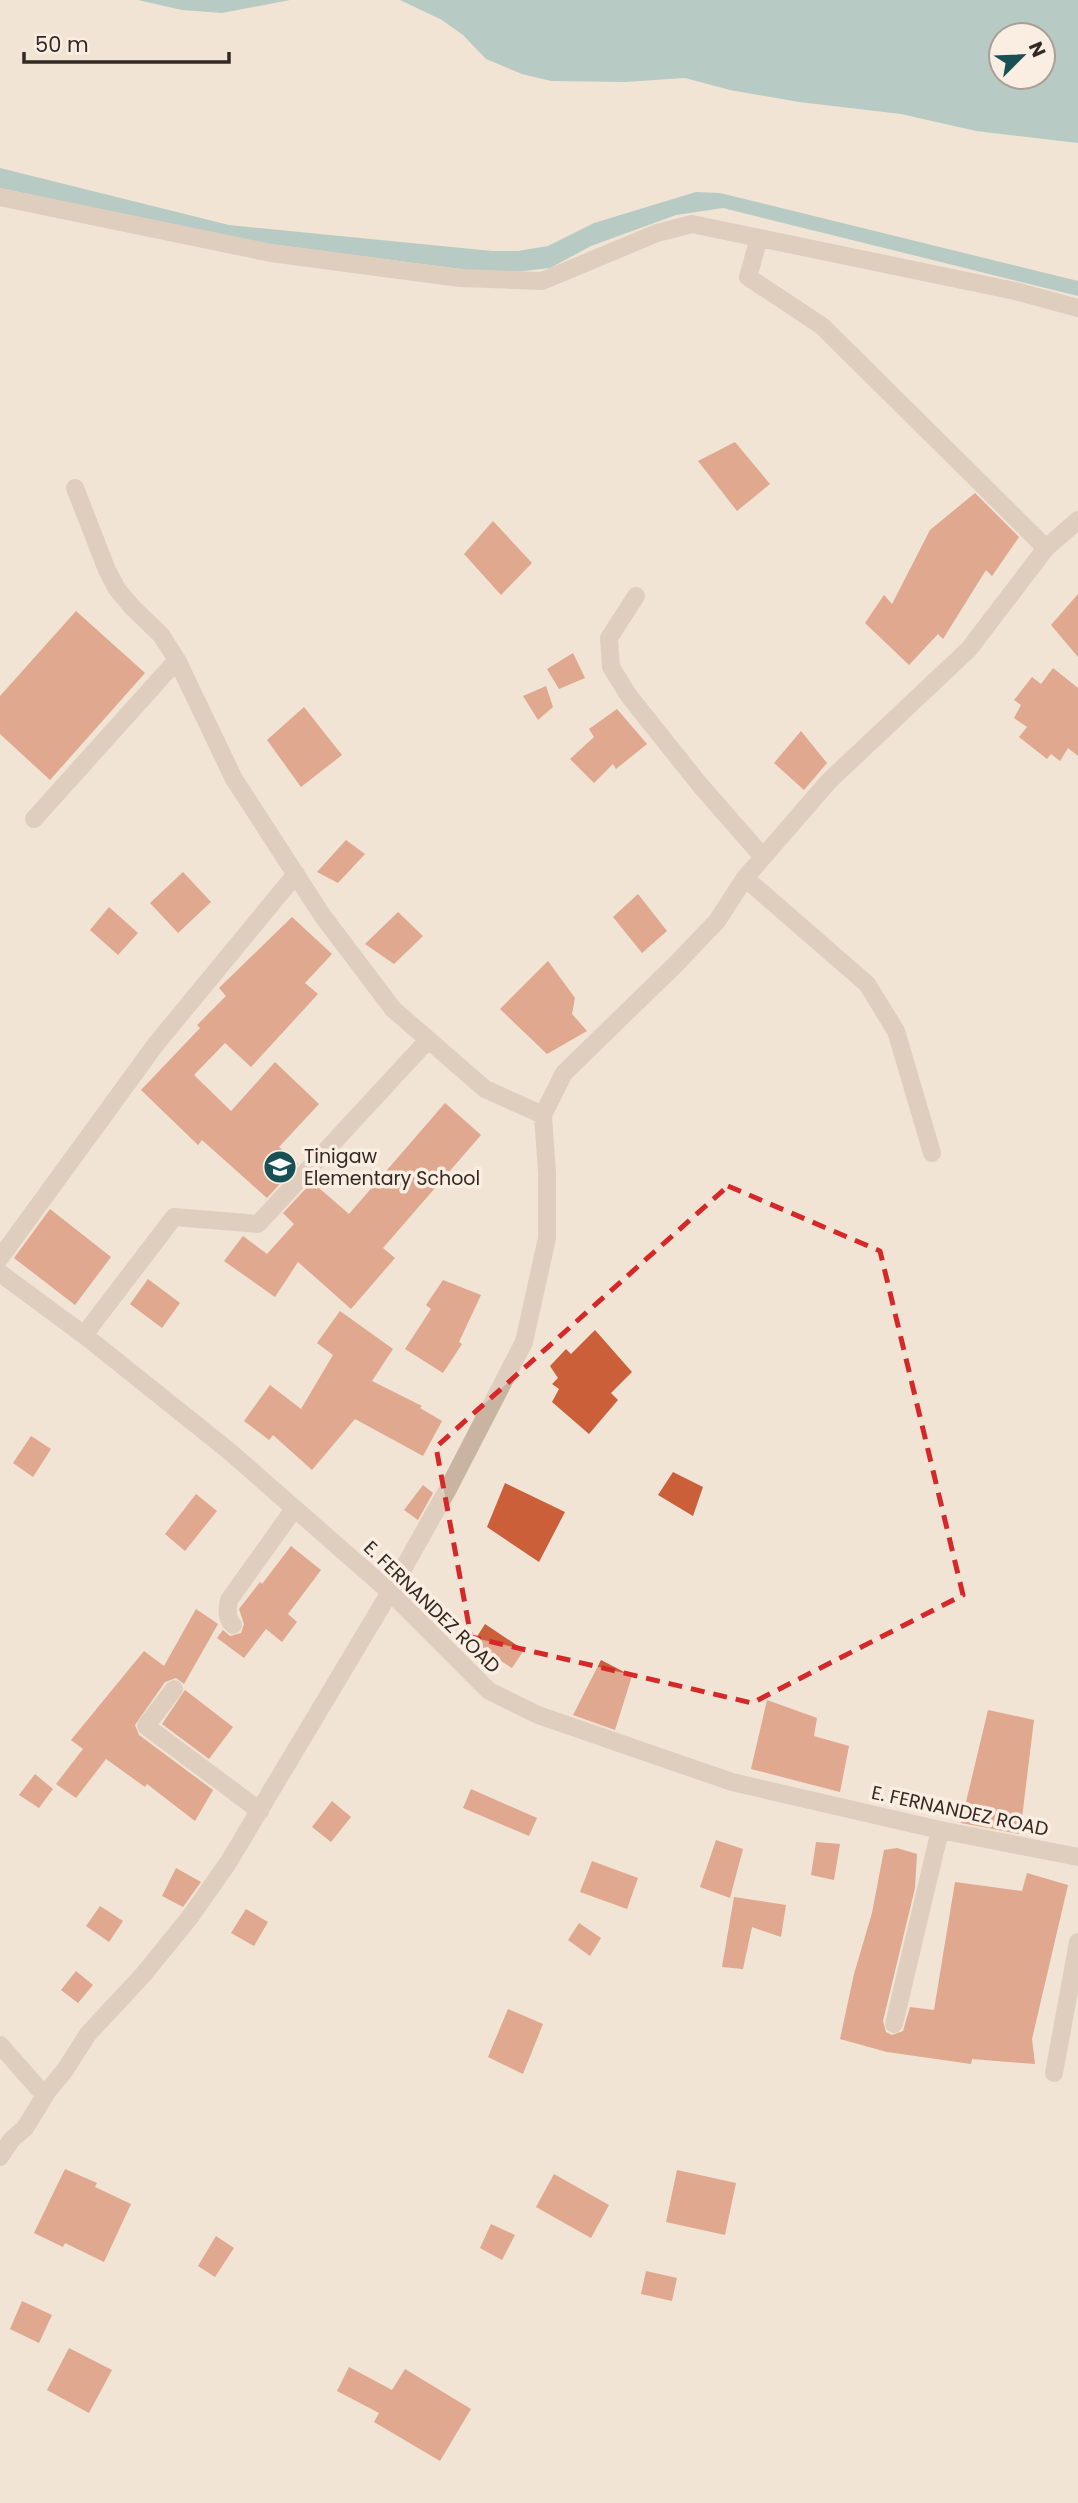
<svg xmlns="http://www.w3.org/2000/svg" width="1078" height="2503" font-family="Poppins,sans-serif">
<rect width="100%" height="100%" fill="#f1e4d5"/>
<path fill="#73abaf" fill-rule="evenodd" d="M 138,0 L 290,0 L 222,13 L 182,10 Z
M 400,0 L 1078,0 L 1078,143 L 976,131 L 901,114 L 799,102 L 730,90 L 685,78 L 625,82 L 551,81 L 522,74 L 486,59 L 463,35 L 442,20 ZM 1001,35 L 1043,35 L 1043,77 L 1001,77 Z
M 0,168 L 229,225 L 492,251 L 518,251 L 548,246 L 594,223 L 696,192 L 720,193 L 1078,281 L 1078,296 L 723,208 L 676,215 L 591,246 L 550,268 L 498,274 L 232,239 L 0,188 Z"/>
<path fill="#ca5f3a" d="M 735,442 L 770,484 L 737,511 L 698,461 Z
M 975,493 L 1019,537 L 992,576 L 986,570 L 943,639 L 938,634 L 909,665 L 865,623 L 884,595 L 892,604 L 930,530 Z
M 493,521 L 532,563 L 501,595 L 464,554 Z
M 1078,594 L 1078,657 L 1051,625 Z
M 76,611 L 145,673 L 50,780 L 0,734 L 0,696 Z
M 573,653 L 585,678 L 559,689 L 547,669 Z
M 1053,668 L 1078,688 L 1078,756 L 1068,748 L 1060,761 L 1051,754 L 1047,759 L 1019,737 L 1027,727 L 1014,718 L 1021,705 L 1014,700 L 1032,677 L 1041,684 Z
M 546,686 L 553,707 L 538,720 L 523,696 Z
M 304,707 L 342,755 L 301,787 L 267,740 Z
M 617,709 L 647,744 L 616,769 L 613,764 L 594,783 L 570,759 L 594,737 L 589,729 Z
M 801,731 L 827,763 L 804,790 L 774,763 Z
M 346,840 L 365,854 L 338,883 L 317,872 Z
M 183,872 L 211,902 L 178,933 L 150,903 Z
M 638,894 L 667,931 L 642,953 L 613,917 Z
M 109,907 L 138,933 L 118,955 L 90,930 Z
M 398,912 L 423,936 L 394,964 L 365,944 Z
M 292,917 L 332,954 L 305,983 L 318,994 L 251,1067 L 225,1043 L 194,1075 L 231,1111 L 275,1062 L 319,1104 L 279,1147 L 298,1164 L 267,1198 L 202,1140 L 198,1145 L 141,1090 L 200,1028 L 197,1025 L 226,996 L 219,988 Z
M 548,961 L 575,998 L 572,1014 L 587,1031 L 547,1054 L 500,1009 Z
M 445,1103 L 481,1135 L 383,1248 L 395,1258 L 351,1309 L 298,1262 L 275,1297 L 224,1261 L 243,1236 L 267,1254 L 294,1224 L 283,1213 L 312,1182 L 349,1214 Z
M 50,1209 L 111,1257 L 75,1305 L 14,1258 Z
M 148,1279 L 180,1303 L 162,1328 L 130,1304 Z
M 443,1280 L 481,1295 L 459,1342 L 462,1344 L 443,1373 L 405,1349 L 431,1309 L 426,1305 Z
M 340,1311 L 393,1349 L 372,1381 L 422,1406 L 420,1408 L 442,1421 L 423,1456 L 355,1419 L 312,1470 L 273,1435 L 269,1440 L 244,1421 L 270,1385 L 301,1409 L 333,1355 L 317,1343 Z
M 595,1330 L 632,1372 L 611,1393 L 618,1400 L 589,1434 L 552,1402 L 559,1389 L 552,1384 L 558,1378 L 550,1366 L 566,1349 L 571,1354 Z
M 31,1436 L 51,1449 L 33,1477 L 13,1463 Z
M 673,1472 L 703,1487 L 693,1516 L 658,1495 Z
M 505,1483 L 565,1512 L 539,1562 L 487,1527 Z
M 423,1485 L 433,1493 L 418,1520 L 404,1510 Z
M 196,1494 L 217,1511 L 185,1551 L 165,1534 Z
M 291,1546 L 321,1570 L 288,1614 L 297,1622 L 282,1642 L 266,1629 L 244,1658 L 217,1638 L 223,1630 L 230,1636 L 241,1633 L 244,1624 L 239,1609 L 260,1582 L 262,1584 Z
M 196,1609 L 218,1624 L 184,1684 L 176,1678 L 165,1682 L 135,1725 L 139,1735 L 213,1790 L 195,1821 L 147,1784 L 145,1787 L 106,1759 L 76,1798 L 56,1784 L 83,1749 L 71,1740 L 144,1651 L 164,1666 Z
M 485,1624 L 524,1650 L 512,1668 L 473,1643 Z
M 601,1660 L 632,1676 L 615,1730 L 573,1715 Z
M 185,1690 L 233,1727 L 209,1759 L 162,1724 Z
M 767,1700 L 817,1718 L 814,1736 L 849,1746 L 840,1792 L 751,1769 Z
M 988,1710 L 1034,1720 L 1020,1834 L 961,1823 Z
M 35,1774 L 53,1789 L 39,1808 L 19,1795 Z
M 471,1789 L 537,1818 L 529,1836 L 463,1808 Z
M 332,1801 L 351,1817 L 331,1842 L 312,1827 Z
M 716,1840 L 743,1849 L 730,1898 L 700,1887 Z
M 816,1842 L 840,1844 L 834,1880 L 811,1875 Z
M 897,1848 L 917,1854 L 915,1888 L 883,2021 L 886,2032 L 892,2035 L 903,2031 L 910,2007 L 934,2010 L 955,1882 L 1022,1891 L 1027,1873 L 1068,1885 L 1032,2039 L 1035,2064 L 972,2059 L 971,2064 L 887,2052 L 840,2039 L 854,1974 L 872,1913 L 884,1850 Z
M 592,1861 L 638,1878 L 627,1909 L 580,1892 Z
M 176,1868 L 201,1882 L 183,1907 L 162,1896 Z
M 734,1897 L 786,1905 L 781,1937 L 752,1927 L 743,1969 L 722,1967 Z
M 100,1906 L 123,1921 L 109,1942 L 86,1926 Z
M 246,1909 L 268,1922 L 254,1946 L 231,1933 Z
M 579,1923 L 601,1938 L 590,1956 L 568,1940 Z
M 76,1971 L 93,1985 L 78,2003 L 61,1990 Z
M 508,2009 L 543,2024 L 523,2074 L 488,2057 Z
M 65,2169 L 97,2183 L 95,2187 L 131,2204 L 104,2262 L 65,2243 L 63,2247 L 34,2233 Z
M 677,2170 L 736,2183 L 725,2235 L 666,2222 Z
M 554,2174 L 609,2205 L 591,2238 L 536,2207 Z
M 491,2224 L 515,2235 L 502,2260 L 480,2248 Z
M 216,2236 L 234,2248 L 215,2277 L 198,2266 Z
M 646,2271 L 677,2278 L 672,2301 L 641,2294 Z
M 22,2301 L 52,2315 L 39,2343 L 10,2329 Z
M 69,2348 L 112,2370 L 89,2413 L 47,2390 Z
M 349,2367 L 392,2390 L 405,2369 L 471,2409 L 440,2461 L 374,2422 L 379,2413 L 337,2391 Z"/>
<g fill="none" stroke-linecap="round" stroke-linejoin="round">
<path stroke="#c9b4a1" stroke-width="18" d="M 0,197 L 271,253 L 460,278 L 542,281 L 657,233 L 692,224 L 1015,291 L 1078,308
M 759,238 L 748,277 L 822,326 L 1046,548
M 75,488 L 107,570 L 117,589 L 132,607 L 161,635 L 177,660 L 234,779 L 322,915 L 393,1009 L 485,1089 L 543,1115
M 636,596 L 609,638 L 611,667 L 629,696 L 700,785 L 763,857
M 34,819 L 177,660
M 745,878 L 867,984 L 896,1031 L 932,1153
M 0,1258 L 156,1044 L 296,874
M 0,1273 L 84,1335 L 229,1451 L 390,1592 L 489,1691 L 538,1715 L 732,1782 L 940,1830 L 1078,1857
M 84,1335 L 174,1217 L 258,1224 L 428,1040
M 233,1625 C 226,1618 227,1609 229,1600 L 294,1509
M 174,1689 L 146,1726 L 260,1811
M 894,2024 L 940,1830
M 0,2045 L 38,2088 L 47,2092
M 1054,2073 L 1078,1942
M 0,2157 L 12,2139 L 25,2128 L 47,2092 L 65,2070 L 88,2034 L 143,1975 L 190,1917 L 228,1863 L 390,1592 L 448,1489 L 524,1342 L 547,1238 L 547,1173 L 543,1115 L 564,1073 L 675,965 L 717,921 L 745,878 L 829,781 L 969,649 L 1046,548 L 1078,520"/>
</g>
<path d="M0 0H1078V2503H0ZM 728,1186 L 880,1251 L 963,1595 L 752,1703 L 471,1637 L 436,1447 Z" fill="#f1e4d5" fill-opacity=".55" fill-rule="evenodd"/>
<path fill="none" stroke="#d62828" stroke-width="5" stroke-dasharray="14 9" stroke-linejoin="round" d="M 728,1186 L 880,1251 L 963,1595 L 752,1703 L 471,1637 L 436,1447 Z"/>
<defs>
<symbol id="school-disc" viewBox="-11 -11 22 22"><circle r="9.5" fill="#195055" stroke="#f9eee1"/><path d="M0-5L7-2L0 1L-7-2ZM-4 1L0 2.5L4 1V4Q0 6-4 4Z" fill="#fff"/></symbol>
</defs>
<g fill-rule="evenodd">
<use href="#school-disc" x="261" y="1148" width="38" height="38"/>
</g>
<g text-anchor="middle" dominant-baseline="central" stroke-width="7" stroke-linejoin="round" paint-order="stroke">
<g font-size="19" fill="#332924" stroke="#f9eee1" text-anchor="start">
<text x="304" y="1156">Tinigaw<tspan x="304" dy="22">Elementary School</tspan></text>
</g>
<g font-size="19" fill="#332924" stroke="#f9eee1">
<text transform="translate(432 1607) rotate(44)">E. FERNANDEZ ROAD</text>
<text transform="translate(960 1811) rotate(12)">E. FERNANDEZ ROAD</text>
</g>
</g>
<g transform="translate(1022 56) rotate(66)"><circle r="33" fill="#f9eee1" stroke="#aa9f95" stroke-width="2"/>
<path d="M0-5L12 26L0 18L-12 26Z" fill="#195055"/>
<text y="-10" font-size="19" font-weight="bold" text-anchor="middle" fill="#332924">N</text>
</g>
<path d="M24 52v10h205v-10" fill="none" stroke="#332924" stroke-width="3.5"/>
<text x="35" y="52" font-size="21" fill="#332924" stroke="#f9eee1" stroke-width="5" paint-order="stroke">50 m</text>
</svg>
